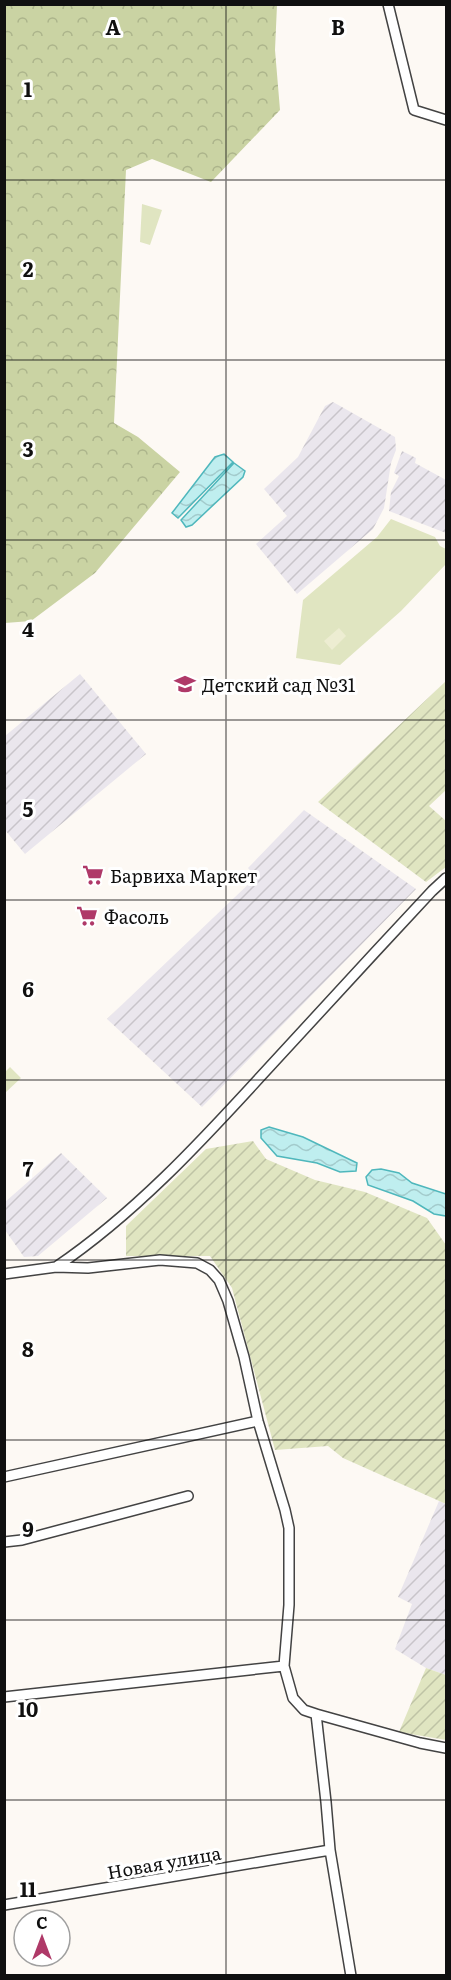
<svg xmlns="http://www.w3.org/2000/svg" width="451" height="1980" font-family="Literata,serif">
<defs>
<pattern id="industrial-furrows" width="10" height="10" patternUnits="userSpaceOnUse" patternTransform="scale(1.5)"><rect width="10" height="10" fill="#eae6ed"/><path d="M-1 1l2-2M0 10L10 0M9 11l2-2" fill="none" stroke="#c8c4ca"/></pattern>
<pattern id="forest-crowns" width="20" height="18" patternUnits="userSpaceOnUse" patternTransform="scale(1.5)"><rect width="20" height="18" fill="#cad3a3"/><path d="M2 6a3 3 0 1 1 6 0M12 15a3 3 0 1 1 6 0" fill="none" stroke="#acb48b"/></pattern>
<pattern id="garden-furrows" width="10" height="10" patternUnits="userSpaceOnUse" patternTransform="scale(1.5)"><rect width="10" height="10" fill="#e0e5c1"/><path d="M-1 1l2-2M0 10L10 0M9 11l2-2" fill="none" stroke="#bfc3a5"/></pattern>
<pattern id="water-waves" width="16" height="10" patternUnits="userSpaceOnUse" patternTransform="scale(1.5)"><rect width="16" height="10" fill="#bfeeef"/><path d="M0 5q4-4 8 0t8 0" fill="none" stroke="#a3cbcc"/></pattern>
</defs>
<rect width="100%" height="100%" fill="#fdf9f4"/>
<path fill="url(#industrial-furrows)" d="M 333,402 L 395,437 L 396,450 L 391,463 L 384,508 L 373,529 L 297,594 L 256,544 L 287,516 L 264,489 L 298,457 L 325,406 Z
M 402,451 L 416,458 L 415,463 L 446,480 L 446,533 L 389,511 L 391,492 L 399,476 L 394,473 Z
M 80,674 L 146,754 L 25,854 L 5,830 L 5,736 Z
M 304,810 L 416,889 L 202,1107 L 107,1019 L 256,877 L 248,868 Z
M 61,1153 L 107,1198 L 38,1256 L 24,1257 L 5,1230 L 5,1202 Z
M 439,1501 L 446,1504 L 446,1675 L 426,1668 L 395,1649 L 412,1604 L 398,1597 Z"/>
<path fill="#e0e5c1" d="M 142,204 L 162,210 L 150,245 L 140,242 Z
M 391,519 L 435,537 L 440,546 L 446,549 L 446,564 L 401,611 L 340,665 L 296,658 L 303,600 L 377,537 Z
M 10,1067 L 21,1078 L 5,1093 L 5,1072 Z"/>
<path fill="url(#forest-crowns)" d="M 5,4 L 277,5 L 275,50 L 280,110 L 211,182 L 152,159 L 126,170 L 114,423 L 138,437 L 180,472 L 95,573 L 31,621 L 5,623 Z"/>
<path fill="url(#garden-furrows)" d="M 446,681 L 446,790 L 429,806 L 446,821 L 446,867 L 426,882 L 318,802 Z
M 253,1141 L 266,1159 L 315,1180 L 365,1192 L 427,1218 L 446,1245 L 446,1504 L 343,1458 L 328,1446 L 275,1450 L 232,1288 L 210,1256 L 126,1256 L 126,1226 L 206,1149 Z
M 426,1668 L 446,1675 L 446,1740 L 399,1732 Z"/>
<path fill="#ededd2" d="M 339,628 L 346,636 L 332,650 L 324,641 Z"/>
<path fill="url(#water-waves)" stroke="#4fb7bc" stroke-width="1.5" d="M 224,454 L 233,462 L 178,518 L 172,513 L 215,457 Z
M 234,463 L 245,471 L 243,477 L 192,525 L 186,527 L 181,520 Z
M 269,1127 L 303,1137 L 357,1163 L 356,1171 L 340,1172 L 317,1163 L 277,1156 L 261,1138 L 261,1130 Z
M 381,1169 L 399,1173 L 412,1183 L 446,1194 L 446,1216 L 434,1214 L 413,1201 L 368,1185 L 366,1177 L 372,1170 Z"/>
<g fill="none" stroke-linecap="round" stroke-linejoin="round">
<defs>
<path id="minor" d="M 388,4 L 414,110 L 446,120
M 56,1267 C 134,1214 198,1145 262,1075 C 318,1014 375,952 432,891 L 446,878
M 4,1274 L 56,1267 L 88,1268 L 160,1260 L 197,1263 L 210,1270 L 219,1280 L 228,1301 L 244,1357 L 258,1421 L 285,1510 L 289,1528 L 289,1605 L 284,1666 L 293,1698 L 304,1710 L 316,1714 L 420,1743 L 446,1748
M 4,1477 L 258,1421
M 4,1542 L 22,1540 L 188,1496
M 4,1697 L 284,1666
M 316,1714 L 326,1802 L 330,1850 L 351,1976
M 4,1905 L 330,1850"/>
</defs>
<use href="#minor" stroke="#434343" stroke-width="12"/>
<use href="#minor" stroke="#fff" stroke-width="9"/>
</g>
<path fill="none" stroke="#101010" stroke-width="1.5" stroke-opacity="0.55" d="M 226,4 L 226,1976M 4,180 L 446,180M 4,360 L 446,360M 4,540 L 446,540M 4,720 L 446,720M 4,900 L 446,900M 4,1080 L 446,1080M 4,1260 L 446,1260M 4,1440 L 446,1440M 4,1620 L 446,1620M 4,1800 L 446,1800"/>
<defs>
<symbol id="school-bare" viewBox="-9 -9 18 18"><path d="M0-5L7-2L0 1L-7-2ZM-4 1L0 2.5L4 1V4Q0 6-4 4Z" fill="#af3968" stroke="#fff" stroke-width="2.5" paint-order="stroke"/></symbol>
<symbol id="supermarket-bare" viewBox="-9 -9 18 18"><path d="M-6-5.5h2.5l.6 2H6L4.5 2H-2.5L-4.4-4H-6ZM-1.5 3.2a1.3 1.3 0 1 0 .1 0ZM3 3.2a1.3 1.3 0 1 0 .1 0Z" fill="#af3968" stroke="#fff" stroke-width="2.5" paint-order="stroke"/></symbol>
</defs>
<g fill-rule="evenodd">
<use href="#school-bare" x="170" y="669" width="30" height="30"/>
<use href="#supermarket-bare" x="78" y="860" width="30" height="30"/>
<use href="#supermarket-bare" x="72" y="901" width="30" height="30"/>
</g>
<g text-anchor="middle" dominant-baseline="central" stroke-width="6" stroke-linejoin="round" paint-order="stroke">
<g font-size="18" fill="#101010" stroke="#fff" text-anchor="start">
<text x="202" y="684">Детский сад №31</text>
<text x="110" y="875">Барвиха Маркет</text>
<text x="104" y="916">Фасоль</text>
</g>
<g font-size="18" fill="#101010" stroke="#fff">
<text transform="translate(164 1862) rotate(-10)">Новая улица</text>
</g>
</g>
<g font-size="20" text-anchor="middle" font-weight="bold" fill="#101010" stroke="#fff" stroke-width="6" stroke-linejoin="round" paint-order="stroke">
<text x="113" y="35">A</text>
<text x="338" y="35">B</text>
<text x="28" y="97">1</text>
<text x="28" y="277">2</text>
<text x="28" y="457">3</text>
<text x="28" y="637">4</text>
<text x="28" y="817">5</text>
<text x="28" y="997">6</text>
<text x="28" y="1177">7</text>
<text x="28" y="1357">8</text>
<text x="28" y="1537">9</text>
<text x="28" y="1717">10</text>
<text x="28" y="1897">11</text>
</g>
<rect width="451" height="1980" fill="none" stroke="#101010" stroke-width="12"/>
<g transform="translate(42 1938)"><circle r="28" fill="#ffffff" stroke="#9f9f9f" stroke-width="1.5"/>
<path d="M0-4.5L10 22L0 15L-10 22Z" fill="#af3968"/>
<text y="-9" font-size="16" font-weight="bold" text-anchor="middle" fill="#101010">С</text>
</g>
</svg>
